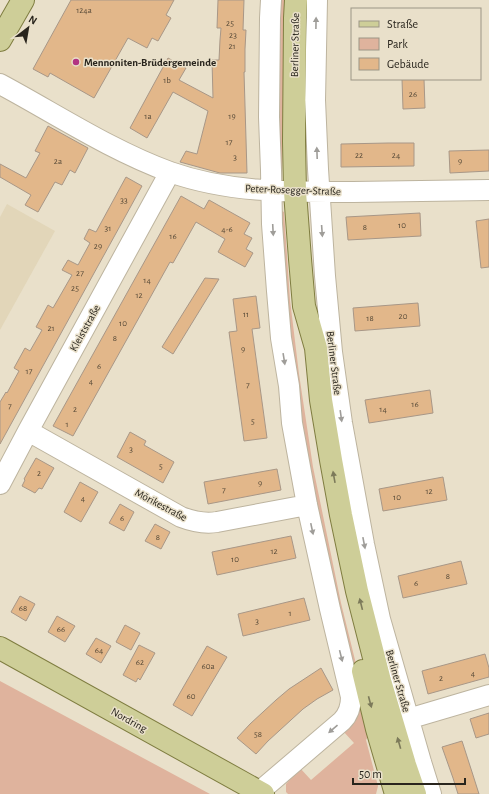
<svg xmlns="http://www.w3.org/2000/svg" width="489" height="794" font-family="'Alegreya Sans',sans-serif">
<rect width="100%" height="100%" fill="#e9e0ca"/>
<path fill="#e2d6b9" d="M 7,204 L 55,231 L 0,330 L 0,217 Z"/>
<path fill="#dfb39d" d="M 280,0 L 287,0 L 285,29 L 282,173 L 280,176 L 277,146 Z
M 282,211 L 284,212 L 290,300 L 299,374 L 313,467 L 341,603 L 372,729 L 366,740 L 378,786 L 376,794 L 288,794 L 286,792 L 286,784 L 300,768 L 311,780 L 354,743 L 343,731 L 356,720 L 354,717 L 299,428 L 288,327 L 280,212 Z
M 0,681 L 210,794 L 0,794 Z"/>
<path fill="#e2b78a" stroke="#a89787" d="M 71,0 L 174,0 L 166,15 L 171,18 L 158,41 L 152,38 L 147,48 L 128,38 L 94,98 L 50,73 L 48,77 L 33,69 Z
M 218,0 L 244,0 L 243,30 L 246,30 L 245,49 L 245,72 L 244,72 L 247,173 L 220,173 L 180,162 L 186,151 L 197,154 L 208,111 L 173,92 L 147,138 L 130,128 L 168,58 L 186,68 L 179,80 L 213,98 L 212,60 L 219,60 L 220,40 L 221,28 L 217,28 Z
M 402,79 L 424,79 L 425,108 L 403,109 Z
M 48,126 L 88,148 L 75,173 L 70,170 L 62,185 L 55,182 L 38,212 L 25,205 L 31,195 L 0,177 L 0,164 L 26,178 L 40,153 L 35,151 Z
M 388,143 L 414,143 L 414,166 L 341,167 L 341,144 Z
M 489,150 L 489,171 L 450,173 L 449,151 Z
M 126,177 L 142,186 L 0,444 L 0,402 L 6,392 L 7,393 L 19,371 L 14,368 L 25,348 L 30,351 L 42,330 L 36,327 L 48,305 L 53,308 L 72,275 L 62,270 L 68,260 L 78,265 L 90,243 L 84,239 L 89,229 L 96,232 Z
M 181,196 L 204,209 L 209,200 L 250,223 L 244,234 L 252,238 L 246,249 L 253,253 L 245,267 L 218,252 L 225,239 L 196,222 L 173,263 L 170,262 L 73,436 L 53,426 Z
M 420,213 L 421,236 L 348,240 L 346,217 Z
M 489,219 L 489,267 L 481,268 L 476,221 Z
M 205,278 L 219,279 L 173,354 L 162,347 Z
M 256,296 L 260,328 L 252,329 L 267,438 L 244,441 L 229,332 L 237,331 L 233,299 Z
M 418,303 L 420,326 L 355,331 L 353,308 Z
M 430,390 L 433,413 L 369,423 L 365,400 Z
M 130,432 L 146,441 L 144,445 L 174,462 L 163,483 L 117,457 Z
M 36,458 L 54,468 L 42,489 L 39,488 L 35,493 L 22,486 L 25,480 L 24,479 Z
M 277,469 L 281,490 L 208,504 L 204,482 Z
M 443,477 L 447,500 L 383,511 L 379,489 Z
M 80,482 L 98,492 L 81,522 L 64,512 Z
M 120,504 L 134,512 L 124,531 L 109,523 Z
M 155,524 L 170,532 L 161,549 L 145,541 Z
M 291,536 L 296,558 L 217,575 L 212,552 Z
M 461,561 L 467,584 L 403,598 L 398,576 Z
M 20,596 L 35,604 L 26,621 L 11,612 Z
M 304,598 L 310,620 L 243,636 L 238,614 Z
M 57,616 L 75,626 L 65,642 L 48,632 Z
M 125,625 L 140,633 L 131,650 L 116,642 Z
M 96,638 L 111,646 L 101,663 L 86,654 Z
M 139,645 L 155,653 L 140,680 L 138,678 L 136,682 L 123,675 Z
M 207,646 L 227,657 L 192,716 L 173,705 Z
M 485,654 L 489,668 L 489,677 L 428,694 L 422,671 Z
M 321,668 L 333,690 L 317,699 L 303,709 L 268,741 L 256,754 L 237,738 L 250,724 L 276,700 L 289,689 Z
M 489,713 L 489,734 L 476,738 L 470,719 Z
M 462,741 L 472,772 L 479,794 L 458,794 L 453,778 L 442,747 Z"/>
<g fill="none" stroke-linecap="round" stroke-linejoin="round">
<defs>
<path id="minor" d="M 317,0 L 315,100 L 318,169 L 325,276 L 332,352 L 342,423 L 364,544 L 380,619 L 421,762 L 431,794
M 0,84 C 56,114 110,150 170,172 C 229,193 291,192 353,192 C 398,191 444,191 489,190
M 28,431 L 181,517 C 194,522 204,524 217,522 L 307,505
M 0,484 L 28,431 L 170,172
M 408,719 L 489,695
M 259,792 L 342,721 C 349,714 351,706 351,697 L 330,609 L 307,505 L 292,423 L 289,386 L 281,338 L 277,291 L 272,224 L 271,170 L 269,117 L 270,18 L 271,0"/>
<path id="major" d="M 296,0 L 295,18 L 294,141 L 295,192 L 300,259 L 304,306 L 316,348 L 321,400 L 331,460 L 341,515 L 357,591 L 380,681 L 405,765 L 415,794
M 0,40 L 23,0
M 0,648 L 263,794
M 363,671 L 377,729 L 396,794"/>
</defs>
<use href="#minor" stroke="#bdb49f" stroke-width="22"/>
<use href="#major" stroke="#7f7d40" stroke-width="24"/>
<use href="#minor" stroke="#fff" stroke-width="20"/>
<use href="#major" stroke="#cece98" stroke-width="22"/>
</g>
<defs><path id="oneway-solid" d="M-6-.8H1V-3.2L6.5 0L1 3.2V.8H-6Z"/></defs>
<g fill="#9f9d99">
<use href="#oneway-solid" transform="translate(316 23) rotate(-89)"/>
<use href="#oneway-solid" transform="translate(317 153) rotate(-92)"/>
<use href="#oneway-solid" transform="translate(273 230) rotate(87)"/>
<use href="#oneway-solid" transform="translate(322 231) rotate(86)"/>
<use href="#oneway-solid" transform="translate(284 359) rotate(81)"/>
<use href="#oneway-solid" transform="translate(341 416) rotate(82)"/>
<use href="#oneway-solid" transform="translate(312 529) rotate(78)"/>
<use href="#oneway-solid" transform="translate(364 543) rotate(79)"/>
<use href="#oneway-solid" transform="translate(341 656) rotate(76)"/>
<use href="#oneway-solid" transform="translate(333 729) rotate(139)"/>
</g>
<g fill="#7c7a5a">
<use href="#oneway-solid" transform="translate(334 477) rotate(-100)"/>
<use href="#oneway-solid" transform="translate(361 604) rotate(-104)"/>
<use href="#oneway-solid" transform="translate(370 702) rotate(75)"/>
<use href="#oneway-solid" transform="translate(399 743) rotate(-106)"/>
</g>
<circle fill="#b23482" stroke="#e9e0ca" stroke-width="1.5" cx="76" cy="62" r="4"/>
<g text-anchor="middle" dominant-baseline="central" stroke-width="3" stroke-linejoin="round" paint-order="stroke">
<g font-size="9" fill="#574a38">
<text x="84" y="10">124a</text>
<text x="230" y="23">25</text>
<text x="233" y="35">23</text>
<text x="232" y="46">21</text>
<text x="167" y="80">1b</text>
<text x="413" y="94">26</text>
<text x="148" y="116">1a</text>
<text x="232" y="116">19</text>
<text x="229" y="142">17</text>
<text x="359" y="155">22</text>
<text x="396" y="155">24</text>
<text x="235" y="157">3</text>
<text x="58" y="161">2a</text>
<text x="460" y="161">9</text>
<text x="124" y="200">33</text>
<text x="402" y="225">10</text>
<text x="365" y="227">8</text>
<text x="108" y="228">31</text>
<text x="227" y="229">4-6</text>
<text x="173" y="236">16</text>
<text x="98" y="246">29</text>
<text x="80" y="273">27</text>
<text x="147" y="280">14</text>
<text x="75" y="288">25</text>
<text x="139" y="295">12</text>
<text x="246" y="314">11</text>
<text x="403" y="316">20</text>
<text x="370" y="318">18</text>
<text x="123" y="323">10</text>
<text x="51" y="328">21</text>
<text x="115" y="338">8</text>
<text x="243" y="349">9</text>
<text x="99" y="366">6</text>
<text x="29" y="371">17</text>
<text x="91" y="381">4</text>
<text x="248" y="385">7</text>
<text x="415" y="404">16</text>
<text x="10" y="406">7</text>
<text x="75" y="409">2</text>
<text x="383" y="409">14</text>
<text x="253" y="421">5</text>
<text x="67" y="424">1</text>
<text x="131" y="449">3</text>
<text x="161" y="466">5</text>
<text x="39" y="473">2</text>
<text x="260" y="483">9</text>
<text x="224" y="490">7</text>
<text x="429" y="491">12</text>
<text x="397" y="497">10</text>
<text x="83" y="498">4</text>
<text x="122" y="518">6</text>
<text x="158" y="537">8</text>
<text x="274" y="551">12</text>
<text x="235" y="559">10</text>
<text x="448" y="576">8</text>
<text x="416" y="583">6</text>
<text x="23" y="608">68</text>
<text x="290" y="613">1</text>
<text x="257" y="621">3</text>
<text x="61" y="629">66</text>
<text x="99" y="650">64</text>
<text x="140" y="662">62</text>
<text x="208" y="666">60a</text>
<text x="473" y="673">4</text>
<text x="441" y="678">2</text>
<text x="191" y="696">60</text>
<text x="258" y="734">58</text>
</g>
<g font-size="11" fill="#29251d" stroke="#e9e0ca">
<text transform="translate(295 45) rotate(-89)">Berliner Straße</text>
<text transform="translate(293 190) rotate(2)">Peter-Rosegger-Straße</text>
<text transform="translate(85 328) rotate(-61)">Kleiststraße</text>
<text transform="translate(334 363) rotate(83)">Berliner Straße</text>
<text transform="translate(161 505) rotate(28)">Mörikestraße</text>
<text transform="translate(398 681) rotate(74)">Berliner Straße</text>
<text transform="translate(129 720) rotate(29)">Nordring</text>
</g>
<g font-size="11" font-weight="bold" fill="#29251d" stroke="#e9e0ca" text-anchor="start">
<text x="84" y="62">Mennoniten-Brüdergemeinde</text>
</g>
</g>
<rect x="351" y="8" width="130" height="72" fill="#e9e0ca" stroke="#9c9585"/>
<rect x="359" y="21" width="20" height="6" fill="#cece98" stroke="#9c9585"/>
<text x="387" y="28" font-size="12" fill="#29251d">Straße</text>
<rect x="359" y="38" width="20" height="12" fill="#dfb39d" stroke="#9c9585"/>
<text x="387" y="48" font-size="12" fill="#29251d">Park</text>
<rect x="359" y="58" width="20" height="12" fill="#e2b78a" stroke="#9c9585"/>
<text x="387" y="68" font-size="12" fill="#29251d">Gebäude</text>
<g transform="translate(28 28) rotate(31)" stroke="#e9e0ca" stroke-width="3" paint-order="stroke">
<path d="M0-3L7 15L0 10L-7 15Z" fill="#29251d"/>
<text y="-6" font-size="11" font-weight="bold" text-anchor="middle" fill="#29251d">N</text>
</g>
<path d="M353 778v6h112v-6" fill="none" stroke="#29251d" stroke-width="2"/>
<text x="359" y="778" font-size="12" fill="#29251d" stroke="#e9e0ca" stroke-width="3" paint-order="stroke">50 m</text>
</svg>
